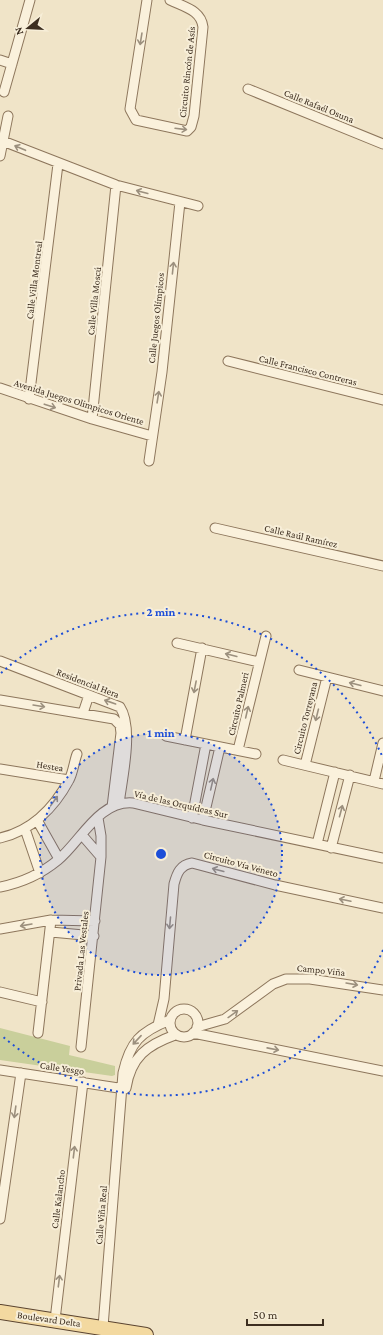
<svg xmlns="http://www.w3.org/2000/svg" width="383" height="1335" font-family="'Crimson Pro',serif">
<rect width="100%" height="100%" fill="#f0e4c8"/>
<path fill="#c9cf9b" d="M 0,1028 L 70,1046 L 69,1055 L 115,1066 L 115,1075 L 112,1076 L 0,1060 Z"/>
<g fill="none" stroke-linecap="round" stroke-linejoin="round">
<defs>
<path id="street" d="M 147,0 L 130,109 L 136,120 L 187,131 L 191,127 L 194,116 L 203,27 C 201,10 184,7 170,0
M 0,60 L 12,64
M 248,89 L 383,144
M 4,92 L 30,0
M 0,140 L 116,185 L 198,206
M 0,156 L 8,116
M 228,361 L 383,400
M 0,388 L 92,419 L 152,436
M 29,399 L 58,164
M 92,419 L 116,185
M 149,461 L 162,372 L 180,202
M 215,528 L 383,566
M 177,643 L 259,662
M 0,661 L 120,707 C 134,728 122,779 119,804
M 299,670 L 383,691
M 0,700 L 114,719 L 120,725 L 121,733 L 112,807
M 83,713 L 89,695
M 166,736 L 256,754
M 185,740 L 202,648
M 238,750 L 266,636
M 283,760 L 383,784
M 305,765 L 327,677
M 0,769 L 69,780
M 374,781 L 383,743
M 192,818 L 206,744
M 37,820 L 59,859
M 203,820 L 220,747
M 25,829 L 40,873
M 82,835 L 101,857
M 0,838 C 31,831 54,808 69,780 C 73,773 74,762 77,754
M 317,844 L 335,772
M 331,848 L 350,775
M 0,887 C 21,883 41,874 58,860 C 81,841 99,800 133,803 L 203,820 L 383,858
M 0,929 L 51,920 L 95,921
M 51,932 L 94,936
M 0,992 L 42,1002
M170 1023a14 14 0 1 1 28 0a14 14 0 1 1-28 0Z
M 158,1025 L 164,999 L 174,884 C 177,873 180,865 192,863 L 275,885 L 383,908
M 197,1027 L 225,1019 L 273,984 L 286,979 L 310,979 L 383,990
M 38,1033 L 51,920
M 193,1033 L 383,1071
M 81,1047 L 101,857 L 101,836 L 98,818
M 0,1070 L 125,1089
M 126,1088 C 131,1057 147,1045 175,1035
M 0,1219 L 21,1073
M 55,1320 L 83,1082
M 103,1327 L 123,1073 C 130,1042 140,1032 170,1020"/>
<path id="primary" d="M 0,1312 L 146,1335"/>
</defs>
<use href="#street" stroke="#8d765c" stroke-width="11"/>
<use href="#primary" stroke="#5b4430" stroke-width="16"/>
<use href="#street" stroke="#faf1dc" stroke-width="9"/>
<use href="#primary" stroke="#f3d9a0" stroke-width="14"/>
</g>
<defs><path id="oneway-shaft" d="M-6 0H5M1.5-3L5.5 0L1.5 3" fill="none" stroke-width="1.6" stroke-linecap="round" stroke-linejoin="round"/></defs>
<g stroke="#9c907e">
<use href="#oneway-shaft" transform="translate(141 39) rotate(99)"/>
<use href="#oneway-shaft" transform="translate(181 129) rotate(7)"/>
<use href="#oneway-shaft" transform="translate(20 148) rotate(-157)"/>
<use href="#oneway-shaft" transform="translate(142 192) rotate(-165)"/>
<use href="#oneway-shaft" transform="translate(173 268) rotate(-84)"/>
<use href="#oneway-shaft" transform="translate(158 397) rotate(-81)"/>
<use href="#oneway-shaft" transform="translate(50 406) rotate(18)"/>
<use href="#oneway-shaft" transform="translate(231 655) rotate(-166)"/>
<use href="#oneway-shaft" transform="translate(355 684) rotate(-166)"/>
<use href="#oneway-shaft" transform="translate(195 687) rotate(101)"/>
<use href="#oneway-shaft" transform="translate(110 702) rotate(-161)"/>
<use href="#oneway-shaft" transform="translate(39 706) rotate(9)"/>
<use href="#oneway-shaft" transform="translate(247 712) rotate(-77)"/>
<use href="#oneway-shaft" transform="translate(317 715) rotate(104)"/>
<use href="#oneway-shaft" transform="translate(212 784) rotate(-77)"/>
<use href="#oneway-shaft" transform="translate(54 801) rotate(-54)"/>
<use href="#oneway-shaft" transform="translate(341 811) rotate(-75)"/>
<use href="#oneway-shaft" transform="translate(218 870) rotate(-165)"/>
<use href="#oneway-shaft" transform="translate(345 900) rotate(-168)"/>
<use href="#oneway-shaft" transform="translate(170 923) rotate(95)"/>
<use href="#oneway-shaft" transform="translate(26 925) rotate(170)"/>
<use href="#oneway-shaft" transform="translate(352 984) rotate(10)"/>
<use href="#oneway-shaft" transform="translate(233 1014) rotate(-36)"/>
<use href="#oneway-shaft" transform="translate(137 1040) rotate(133)"/>
<use href="#oneway-shaft" transform="translate(273 1049) rotate(11)"/>
<use href="#oneway-shaft" transform="translate(15 1112) rotate(98)"/>
<use href="#oneway-shaft" transform="translate(74 1152) rotate(-83)"/>
<use href="#oneway-shaft" transform="translate(59 1281) rotate(-83)"/>
</g>
<circle cx="161" cy="854" r="121" fill="#1d4ed8" fill-opacity=".12"/>
<g fill="none" stroke="#1d4ed8" stroke-width="2" stroke-dasharray="2 4">
<circle cx="161" cy="854" r="121"/>
<path d="M383 950A242 242 0 0 1 1 1035M1 673A242 242 0 0 1 383 758"/>
</g>
<g text-anchor="middle" dominant-baseline="central" stroke-width="4" stroke-linejoin="round" paint-order="stroke">
<g font-size="10" fill="#3d2e20" stroke="#f7eed8">
<text transform="translate(187 72) rotate(-84)">Circuito Rincón de Asís</text>
<text transform="translate(319 106) rotate(22)">Calle Rafaél Osuna</text>
<text transform="translate(34 280) rotate(-83)">Calle Villa Montreal</text>
<text transform="translate(94 301) rotate(-84)">Calle Villa Moscú</text>
<text transform="translate(156 318) rotate(-84)">Calle Juegos Olímpicos</text>
<text transform="translate(308 370) rotate(14)">Calle Francisco Contreras</text>
<text transform="translate(79 402) rotate(17)">Avenida Juegos Olimpicos Oriente</text>
<text transform="translate(301 536) rotate(13)">Calle Raúl Ramírez</text>
<text transform="translate(88 683) rotate(21)">Residencial Hera</text>
<text transform="translate(238 704) rotate(-77)">Circuito Palmeri</text>
<text transform="translate(305 718) rotate(-76)">Circuito Torreyana</text>
<text transform="translate(50 766) rotate(9)">Hestea</text>
<text transform="translate(181 804) rotate(13)">Vía de las Orquídeas Sur</text>
<text transform="translate(241 864) rotate(15)">Circuito Vía Véneto</text>
<text transform="translate(81 951) rotate(-84)">Privada Las Vestales</text>
<text transform="translate(321 970) rotate(6)">Campo Viña</text>
<text transform="translate(62 1068) rotate(8)">Calle Yesgo</text>
<text transform="translate(58 1199) rotate(-83)">Calle Kalancho</text>
<text transform="translate(101 1215) rotate(-85)">Calle Viña Real</text>
<text transform="translate(49 1319) rotate(8)">Boulevard Delta</text>
</g>
</g>
<circle cx="161" cy="854" r="6" fill="#1d4ed8" stroke="#f7eed8" stroke-width="2"/>
<g font-size="12" text-anchor="middle" font-weight="bold" fill="#1d4ed8" stroke="#f7eed8" stroke-width="4" stroke-linejoin="round" paint-order="stroke">
<text x="161" y="616">2 min</text>
<text x="161" y="737">1 min</text>
</g>
<g transform="translate(28 28) rotate(252)" stroke="#f7eed8" stroke-width="3" paint-order="stroke">
<path d="M0-3L7 15L0 10L-7 15Z" fill="#3d2e20"/>
<text y="-6" font-size="11" font-weight="bold" text-anchor="middle" fill="#3d2e20">N</text>
</g>
<path d="M247 1319v6h76v-6" fill="none" stroke="#3d2e20" stroke-width="2"/>
<text x="253" y="1319" font-size="12" fill="#3d2e20" stroke="#f7eed8" stroke-width="3" paint-order="stroke">50 m</text>
</svg>
